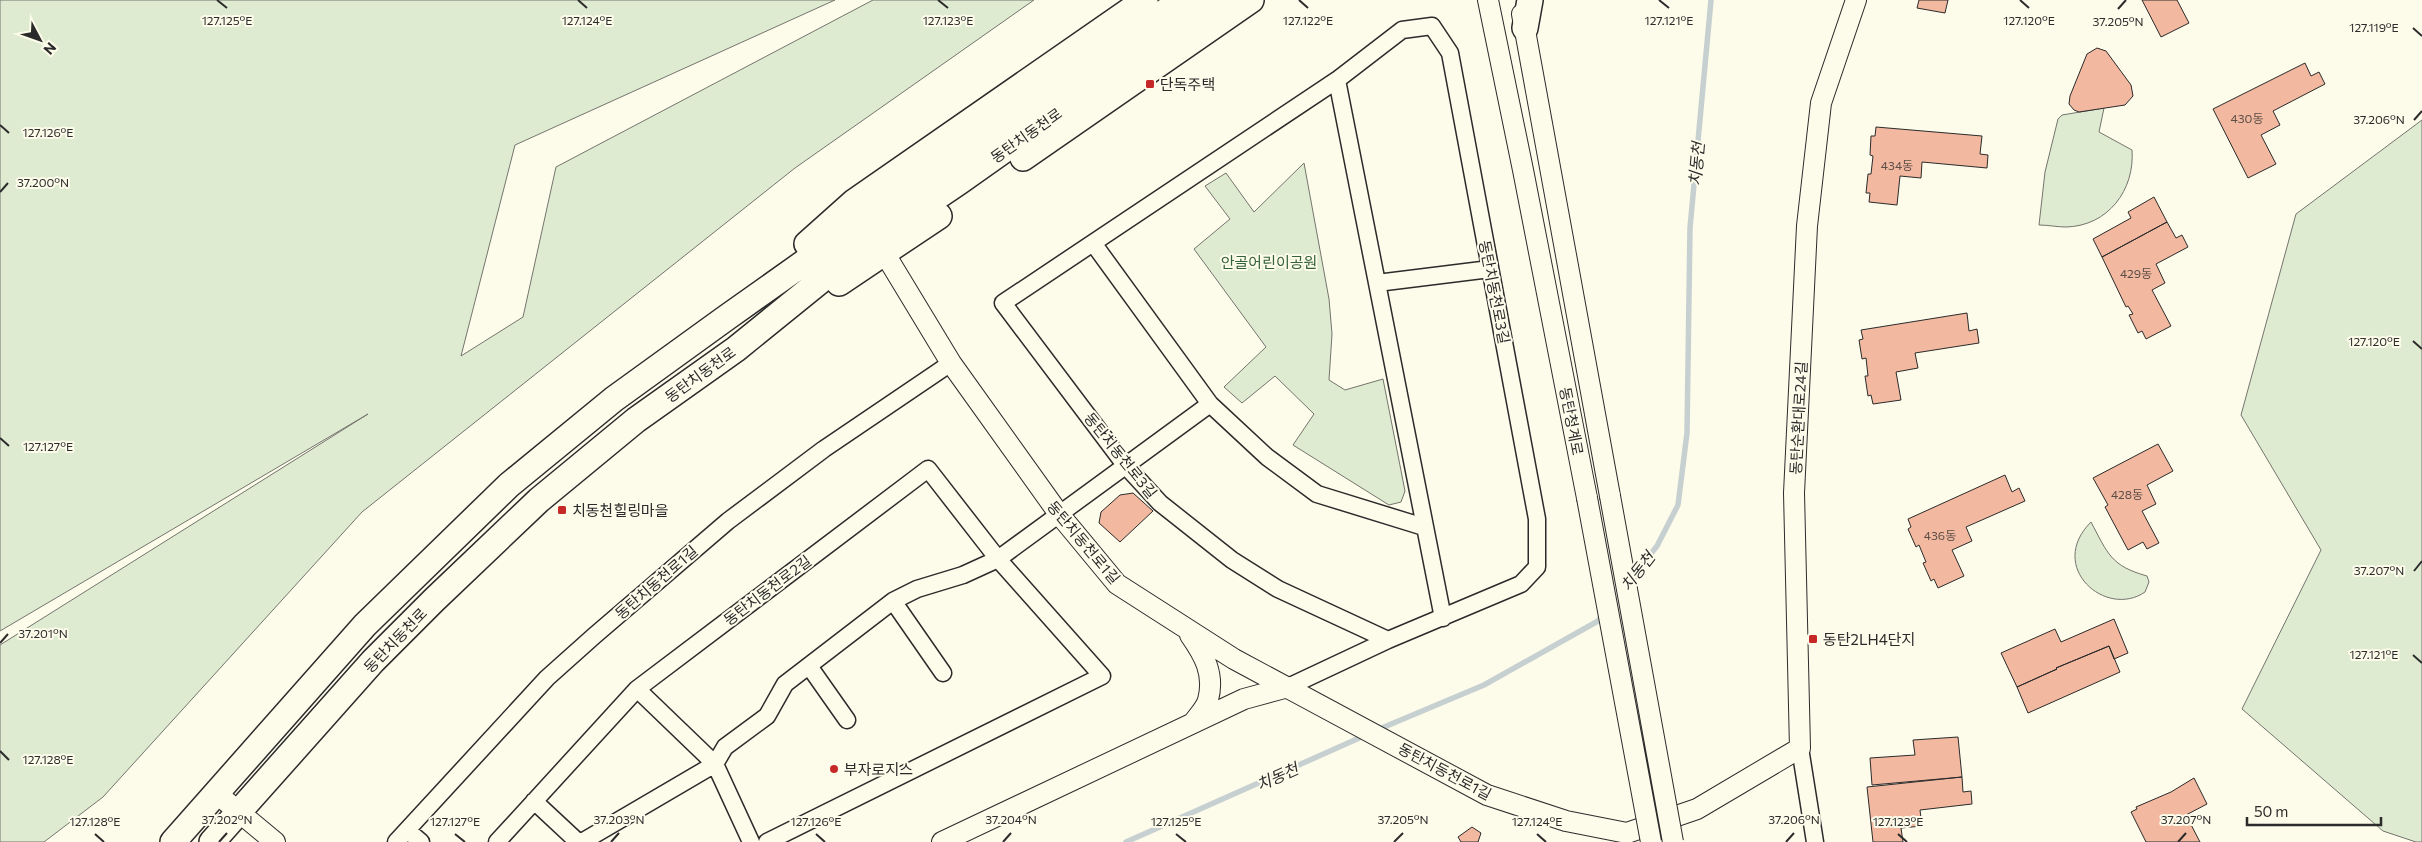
<svg xmlns="http://www.w3.org/2000/svg" width="2422" height="842" font-family="Commissioner,'Noto Sans KR',sans-serif">
<rect width="100%" height="100%" fill="#fdfbea"/>
<path fill="#deebd1" stroke="#74746e" d="M 0,0 L 835,0 L 515,145 L 461,356 L 523,317 L 556,167 L 873,0 L 1034,0 L 795,168 L 362,512 L 103,797 L 44,842 L 0,842 L 0,645 L 368,414 L 0,631 Z
M 2104,108 L 2099,132 L 2132,150 C 2135,190 2108,226 2066,227 C 2057,227 2048,225 2039,225 L 2045,172 L 2058,119 L 2062,115 Z
M 2422,120 L 2422,842 L 2416,842 L 2383,831 L 2242,709 L 2321,550 L 2241,415 L 2296,214 Z
M 1304,163 L 1329,299 L 1332,334 L 1329,380 L 1345,390 L 1383,379 L 1405,491 L 1401,502 L 1389,505 L 1293,445 L 1314,414 L 1275,376 L 1242,403 L 1224,387 L 1266,347 L 1194,249 L 1230,219 L 1205,186 L 1226,173 L 1254,212 Z
M 2091,522 C 2108,554 2111,566 2147,576 L 2149,582 L 2145,592 C 2106,619 2046,567 2091,522 Z"/>
<g fill="none" stroke-linecap="round" stroke-linejoin="round">
<path stroke="#c7d0d0" stroke-width="5.5" d="M 1631,579 L 1657,546 L 1678,505 L 1687,433 L 1690,228 L 1711,0
M 1377,730 L 1484,685 L 1598,621 L 1603,614
M 1126,842 L 1366,735"/>
</g>
<path fill="#f2b8a0" stroke="#2b2b2b" d="M 1919,0 L 1948,0 L 1945,13 L 1917,8 Z
M 2142,0 L 2177,0 L 2189,23 L 2161,37 Z
M 2097,48 L 2106,51 L 2131,85 L 2133,96 L 2125,105 L 2079,112 L 2074,110 L 2069,104 L 2070,96 L 2087,54 Z
M 2305,63 L 2311,76 L 2319,72 L 2325,84 L 2273,111 L 2280,125 L 2261,135 L 2276,164 L 2248,178 L 2213,109 Z
M 1876,127 L 1982,136 L 1980,154 L 1988,155 L 1987,168 L 1922,162 L 1921,178 L 1900,176 L 1897,205 L 1869,202 L 1870,193 L 1866,193 L 1868,174 L 1871,174 L 1873,156 L 1870,155 L 1871,136 L 1875,136 Z
M 2154,197 L 2167,222 L 2102,257 L 2093,239 L 2131,218 L 2128,212 Z
M 2167,222 L 2176,238 L 2182,235 L 2188,247 L 2156,264 L 2165,283 L 2152,290 L 2171,326 L 2146,339 L 2142,331 L 2138,333 L 2129,315 L 2133,314 L 2128,306 L 2126,307 L 2102,257 Z
M 1967,313 L 1969,331 L 1977,329 L 1979,343 L 1915,353 L 1918,368 L 1896,372 L 1901,400 L 1873,404 L 1871,395 L 1868,396 L 1865,376 L 1868,376 L 1866,358 L 1862,359 L 1859,340 L 1863,339 L 1861,330 Z
M 2158,444 L 2173,471 L 2147,485 L 2156,504 L 2142,511 L 2159,543 L 2147,549 L 2143,542 L 2128,550 L 2105,507 L 2108,505 L 2093,478 Z
M 2005,475 L 2012,492 L 2019,488 L 2025,501 L 1966,527 L 1972,541 L 1952,550 L 1964,576 L 1938,588 L 1934,579 L 1931,581 L 1923,563 L 1926,562 L 1919,545 L 1916,547 L 1908,529 L 1911,527 L 1908,519 Z
M 1133,493 L 1153,511 L 1120,542 L 1099,523 L 1101,512 L 1120,495 Z
M 2114,619 L 2128,653 L 2114,659 L 2109,646 L 2056,668 L 2057,669 L 2017,687 L 2001,653 L 2055,629 L 2061,642 Z
M 2109,646 L 2120,672 L 2028,713 L 2017,687 L 2057,669 L 2056,668 Z
M 1958,737 L 1962,777 L 1872,785 L 1870,758 L 1915,755 L 1913,740 Z
M 1962,777 L 1963,792 L 1971,791 L 1972,804 L 1920,810 L 1922,826 L 1901,828 L 1903,842 L 1873,842 L 1867,787 Z
M 2194,778 L 2207,804 L 2186,815 L 2200,842 L 2146,842 L 2131,812 L 2137,809 L 2136,807 L 2171,792 Z
M 1472,827 L 1481,833 L 1478,842 L 1461,842 L 1458,837 Z"/>
<g fill="none" stroke-linecap="round" stroke-linejoin="round">
<defs>
<path id="minor" d="M 1337,80 L 1443,618
M 1093,243 L 1210,404 L 1267,457 L 1317,494 L 1424,527
M 1377,283 L 1490,269
M 893,601 L 943,673
M 809,666 L 847,720
M 1288,687 L 1388,640 L 1521,584 L 1537,567 L 1537,519 L 1450,53 L 1432,26 L 1402,30 L 1337,80 L 1003,303 L 1125,465 L 1160,503 L 1232,560 L 1278,589 L 1388,640
M 637,689 L 715,764 L 751,842
M 1800,748 L 1815,842
M 534,801 L 578,842
M 407,830 L 421,842
M 396,842 L 547,678 L 594,636 L 728,521 L 824,449 L 951,363
M 497,842 L 637,689 L 928,469 L 998,559 L 1102,676 L 767,842
M 582,842 L 715,764 L 725,747 L 767,716 L 785,684 L 893,601 L 917,589 L 963,575 L 998,559 L 1210,404"/>
<path id="tertiary" d="M 1488,0 L 1523,170 L 1587,498
M 1522,14 L 1610,496
M 885,254 L 951,363 L 1059,514 L 1117,584 L 1234,659 L 1487,795 L 1566,821 L 1627,833 L 1697,809 L 1800,748 L 1794,493 L 1807,226 L 1821,103 L 1856,0
M 1190,635 C 1204,655 1215,674 1208,700 C 1206,708 1197,717 1193,723
M 216,793 L 275,842
M 942,842 L 1244,699 L 1288,687"/>
<path id="primary" d="M 1525,28 L 1530,0
M 1023,158 L 1251,0
M 807,244 L 854,202 L 1145,0
M 839,283 L 939,216
M 173,842 L 365,625 L 509,485 L 614,399 L 726,318 L 922,179 L 1182,0
M 212,842 L 373,661 L 434,600 L 539,500 L 636,420 L 736,349 L 857,251 L 959,182 L 1216,0"/>
</defs>
<use href="#minor" stroke="#2b2b2b" stroke-width="19"/>
<use href="#tertiary" stroke="#2b2b2b" stroke-width="22"/>
<use href="#primary" stroke="#2b2b2b" stroke-width="28"/>
<use href="#minor" stroke="#fdfbea" stroke-width="16"/>
<use href="#tertiary" stroke="#fdfbea" stroke-width="20"/>
<use href="#primary" stroke="#fdfbea" stroke-width="25"/>
<defs>
<path id="tertiary-bridge" d="M 1610,496 L 1673,842
M 1587,498 L 1651,842"/>
</defs>
<use href="#tertiary-bridge" stroke="#2b2b2b" stroke-width="22" stroke-linecap="butt"/>
<use href="#tertiary-bridge" stroke="#fdfbea" stroke-width="20"/>
</g>
<path fill="none" stroke="#2b2b2b" stroke-width="2" d="M 217,0 L 227,8M 578,0 L 587,8M 938,0 L 948,8M 1299,0 L 1308,8M 1659,0 L 1669,8M 2020,0 L 2029,8M 2118,9 L 2126,0M 2413,28 L 2422,36M 2414,120 L 2422,111M 0,125 L 9,133M 0,192 L 8,183M 2413,341 L 2422,349M 0,438 L 9,446M 2414,571 L 2422,561M 0,643 L 8,634M 2413,655 L 2422,663M 0,751 L 9,760M 95,834 L 104,842M 455,834 L 465,842M 816,834 L 825,842M 1176,834 L 1186,842M 1537,834 L 1546,842M 1898,834 L 1907,842M 219,842 L 227,833M 611,842 L 619,833M 1003,842 L 1011,833M 1394,842 L 1403,833M 1786,842 L 1794,833M 2178,842 L 2186,833"/>
<g fill="#c62828" stroke="#fdfbea" stroke-width="2">
<rect x="1145" y="79" width="10" height="10" rx="2.5"/>
<rect x="557" y="505" width="10" height="10" rx="2.5"/>
<rect x="1808" y="634" width="10" height="10" rx="2.5"/>
<circle cx="834" cy="769" r="5"/>
</g>
<g text-anchor="middle" dominant-baseline="central" stroke-width="4" stroke-linejoin="round" paint-order="stroke">
<g font-size="12" fill="#5d4e48">
<text x="2247" y="118">430동</text>
<text x="1897" y="165">434동</text>
<text x="2136" y="273">429동</text>
<text x="2127" y="494">428동</text>
<text x="1940" y="535">436동</text>
</g>
<g font-size="15" fill="#2b2b2b" stroke="#fdfbea" text-anchor="start">
<text x="1160" y="84">단독주택</text>
<text x="572" y="510">치동천힐링마을</text>
<text x="1823" y="639">동탄2LH4단지</text>
<text x="844" y="769">부자로지스</text>
</g>
<g font-size="15" fill="#2b2b2b" stroke="#fdfbea">
<text transform="translate(1026 135) rotate(-35)">동탄치동천로</text>
<text transform="translate(1495 292) rotate(79)">동탄치동천로3길</text>
<text transform="translate(700 374) rotate(-36)">동탄치동천로</text>
<text transform="translate(1798 418) rotate(-87)">동탄순환대로24길</text>
<text transform="translate(1572 421) rotate(79)">동탄청계로</text>
<text transform="translate(1121 455) rotate(51)">동탄치동천로3길</text>
<text transform="translate(1084 542) rotate(50)">동탄치동천로1길</text>
<text transform="translate(656 582) rotate(-41)">동탄치동천로1길</text>
<text transform="translate(767 590) rotate(-37)">동탄치동천로2길</text>
<text transform="translate(395 640) rotate(-46)">동탄치동천로</text>
<text transform="translate(1445 771) rotate(28)">동탄치동천로1길</text>
</g>
<g font-size="15" fill="#34623c" stroke="#fdfbea">
<text x="1269" y="262">안골어린이공원</text>
</g>
<g font-size="16" font-style="italic" fill="#2b2b2b" stroke="#fdfbea">
<text transform="translate(1696 164) rotate(-85)">치동천</text>
<text transform="translate(1637 571) rotate(-52)">치동천</text>
<text transform="translate(1277 776) rotate(-24)">치동천</text>
</g>
</g>
<g font-size="12" text-anchor="middle" fill="#2b2b2b" stroke="#fdfbea" stroke-width="4" stroke-linejoin="round" paint-order="stroke">
<text x="2029" y="25">127.120°E</text>
<text x="227" y="25">127.125°E</text>
<text x="587" y="25">127.124°E</text>
<text x="948" y="25">127.123°E</text>
<text x="1308" y="25">127.122°E</text>
<text x="1669" y="25">127.121°E</text>
<text x="2118" y="26">37.205°N</text>
<text x="2374" y="32">127.119°E</text>
<text x="2379" y="124">37.206°N</text>
<text x="48" y="137">127.126°E</text>
<text x="43" y="187">37.200°N</text>
<text x="2374" y="346">127.120°E</text>
<text x="48" y="451">127.127°E</text>
<text x="2379" y="575">37.207°N</text>
<text x="43" y="638">37.201°N</text>
<text x="2374" y="659">127.121°E</text>
<text x="48" y="764">127.128°E</text>
<text x="227" y="824">37.202°N</text>
<text x="619" y="824">37.203°N</text>
<text x="1011" y="824">37.204°N</text>
<text x="1403" y="824">37.205°N</text>
<text x="1794" y="824">37.206°N</text>
<text x="2186" y="824">37.207°N</text>
<text x="95" y="826">127.128°E</text>
<text x="455" y="826">127.127°E</text>
<text x="816" y="826">127.126°E</text>
<text x="1176" y="826">127.125°E</text>
<text x="1537" y="826">127.124°E</text>
<text x="1898" y="826">127.123°E</text>
</g>
<g transform="translate(40 40) rotate(131)" stroke="#fdfbea" stroke-width="4" paint-order="stroke">
<path d="M0-4L9 19L0 12L-9 19Z" fill="#2b2b2b"/>
<text y="-8" font-size="14" font-weight="bold" text-anchor="middle" fill="#2b2b2b">N</text>
</g>
<path d="M2247 817v8h134v-8" fill="none" stroke="#2b2b2b" stroke-width="2.5"/>
<text x="2254" y="817" font-size="15" fill="#2b2b2b" stroke="#fdfbea" stroke-width="4" paint-order="stroke">50 m</text>
</svg>
